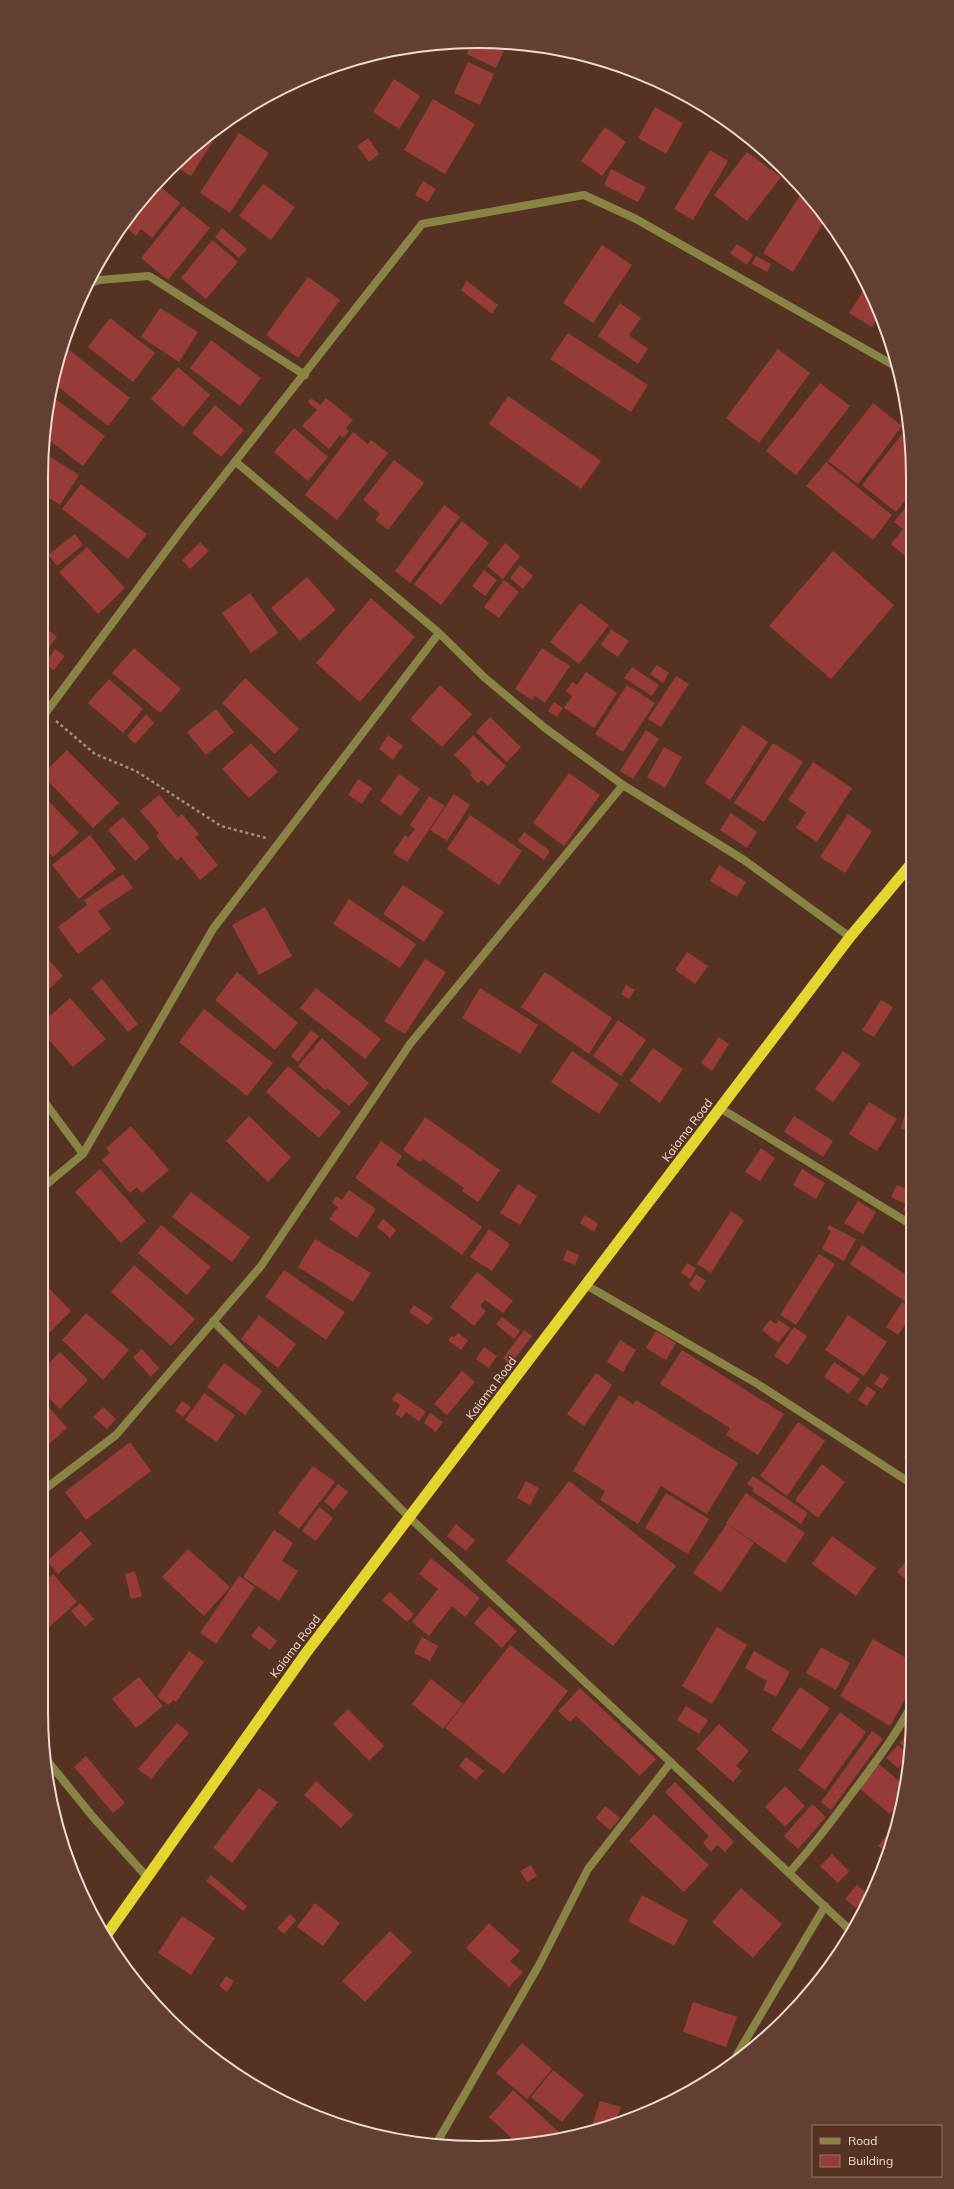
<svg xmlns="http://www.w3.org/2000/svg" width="954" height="2189" font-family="Mulish,sans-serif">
<rect width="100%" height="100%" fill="#563222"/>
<path fill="#973b39" d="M 472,43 L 496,43 L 507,44 L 496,68 L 467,54 Z
M 468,62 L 494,74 L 480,105 L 454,93 Z
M 394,79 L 420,96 L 399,129 L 373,112 Z
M 433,99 L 475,124 L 445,174 L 404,150 Z
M 655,107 L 683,123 L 666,154 L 638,138 Z
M 224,124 L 191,176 L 174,166 L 212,131 Z
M 605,127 L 626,142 L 602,176 L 581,161 Z
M 239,133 L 269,153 L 230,213 L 200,193 Z
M 368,138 L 379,154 L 369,162 L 357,146 Z
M 710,150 L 728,161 L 693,220 L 674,209 Z
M 747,152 L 781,177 L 747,221 L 714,195 Z
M 611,169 L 646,187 L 638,202 L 604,185 Z
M 423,181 L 436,189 L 428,202 L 415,195 Z
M 156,183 L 180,203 L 152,238 L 141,229 L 136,236 L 126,227 L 121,233 L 119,231 Z
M 263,184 L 295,207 L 271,240 L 239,216 Z
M 804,189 L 826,218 L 793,272 L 763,253 Z
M 183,206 L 210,228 L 168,280 L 141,258 Z
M 222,228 L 247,249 L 239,258 L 215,237 Z
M 212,240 L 238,262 L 206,299 L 181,278 Z
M 737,244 L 753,255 L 747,265 L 730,253 Z
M 602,245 L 632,265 L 593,323 L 563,303 Z
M 756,256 L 771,264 L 767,272 L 752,264 Z
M 308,277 L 340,300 L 298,358 L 266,335 Z
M 467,281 L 498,305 L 492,314 L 461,290 Z
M 867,285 L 881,313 L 872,327 L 849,313 Z
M 620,303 L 641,318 L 629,335 L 648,349 L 638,364 L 598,336 Z
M 160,308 L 198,332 L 179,362 L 141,337 Z
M 110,318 L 155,353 L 133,382 L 88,347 Z
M 568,333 L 648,385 L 631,412 L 550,359 Z
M 211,340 L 261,378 L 240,406 L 190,368 Z
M 778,349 L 810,373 L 759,443 L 726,418 Z
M 69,350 L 130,398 L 108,426 L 52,382 L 56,366 Z
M 178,367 L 210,395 L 183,427 L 151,399 Z
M 820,383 L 850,406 L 796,475 L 766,451 Z
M 49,394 L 105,436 L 83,466 L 45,437 Z
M 508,396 L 601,461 L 581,489 L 489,424 Z
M 311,398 L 320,405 L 326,398 L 353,420 L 346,428 L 349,431 L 343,438 L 340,435 L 329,449 L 302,426 L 317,410 L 308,402 Z
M 873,403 L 902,426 L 858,484 L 828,461 Z
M 215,405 L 244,430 L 221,457 L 192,433 Z
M 909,425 L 909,496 L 896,512 L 862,485 Z
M 294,428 L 328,457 L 308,481 L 274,452 Z
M 353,432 L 368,444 L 371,440 L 388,453 L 337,520 L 305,495 Z
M 44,453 L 79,475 L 60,505 L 41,493 Z
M 394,460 L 424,483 L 388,530 L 375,520 L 380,514 L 363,500 Z
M 826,462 L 892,515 L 873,540 L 806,486 Z
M 81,484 L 147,534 L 128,559 L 62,509 Z
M 909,503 L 910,560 L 891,544 L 903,529 L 894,522 Z
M 444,505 L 460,517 L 410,583 L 395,571 Z
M 462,521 L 489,543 L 441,605 L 414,584 Z
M 75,534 L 83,545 L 57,566 L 48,555 Z
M 200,542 L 209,551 L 190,569 L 182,560 Z
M 505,543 L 520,556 L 503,579 L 487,566 Z
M 87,547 L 125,588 L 98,614 L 59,572 Z
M 833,551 L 894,605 L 831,679 L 769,626 Z
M 520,565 L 533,576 L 523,589 L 510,578 Z
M 484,570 L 497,580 L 485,596 L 472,586 Z
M 307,577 L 336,610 L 300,641 L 271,608 Z
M 504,580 L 519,592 L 499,618 L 484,607 Z
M 250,593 L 278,633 L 251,653 L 222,613 Z
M 371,598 L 415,637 L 360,702 L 316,663 Z
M 580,603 L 609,625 L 579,664 L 550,642 Z
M 41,624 L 57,637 L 41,657 Z
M 611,629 L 629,641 L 618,657 L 601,645 Z
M 134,648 L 181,689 L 160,713 L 112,673 Z
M 542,648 L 570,666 L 545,703 L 535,696 L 532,700 L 515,689 Z
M 55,649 L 65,656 L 54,670 L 45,664 Z
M 657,665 L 669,673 L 663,683 L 650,674 Z
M 632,667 L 659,685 L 652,696 L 624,678 Z
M 586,672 L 617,693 L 594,728 L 564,708 L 572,696 L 566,691 L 572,682 L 577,685 Z
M 676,676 L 689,684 L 661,727 L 648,719 Z
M 245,678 L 299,729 L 275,754 L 222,703 Z
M 109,679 L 143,709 L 123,733 L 88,703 Z
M 440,685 L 472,714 L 442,747 L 410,719 Z
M 627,685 L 655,703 L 623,752 L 595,734 Z
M 554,702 L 563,708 L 557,717 L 548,711 Z
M 216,709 L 234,732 L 206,755 L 187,732 Z
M 146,714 L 154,723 L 135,744 L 127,736 Z
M 490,717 L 521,747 L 507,762 L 476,732 Z
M 743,725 L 768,742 L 730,800 L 705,783 Z
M 646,730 L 659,739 L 633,779 L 620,771 Z
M 388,735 L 403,746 L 393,760 L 379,749 Z
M 473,735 L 506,766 L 488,786 L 482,780 L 478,783 L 470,775 L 472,772 L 454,755 Z
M 251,743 L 278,772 L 249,798 L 222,769 Z
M 773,743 L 803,762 L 764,822 L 734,803 Z
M 664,747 L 682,757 L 665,788 L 647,777 Z
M 67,750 L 119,803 L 93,828 L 42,775 Z
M 813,762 L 852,788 L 817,842 L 796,828 L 806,812 L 788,800 Z
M 569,773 L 600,795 L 564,846 L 533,823 Z
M 399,774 L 420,789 L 401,816 L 380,801 Z
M 358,779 L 372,788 L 362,804 L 348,795 Z
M 41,793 L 79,833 L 53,857 L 41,844 Z
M 454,794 L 470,805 L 447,841 L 430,830 Z
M 159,795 L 178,817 L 182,814 L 199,834 L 195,837 L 218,865 L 200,880 L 181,857 L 177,861 L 156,836 L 159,833 L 140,811 Z
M 429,796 L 445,806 L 407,862 L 393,853 L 405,835 L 408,838 L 415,829 L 410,825 Z
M 731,813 L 757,832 L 747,848 L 720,830 Z
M 848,814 L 872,831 L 845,873 L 820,857 Z
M 470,815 L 522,851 L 499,885 L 447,849 Z
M 123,817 L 150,848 L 135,861 L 108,830 Z
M 524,832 L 550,851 L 544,860 L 518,841 Z
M 90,835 L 116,869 L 79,899 L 52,865 Z
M 719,865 L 746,882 L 737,897 L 710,881 Z
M 123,874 L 133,888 L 98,911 L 111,929 L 78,954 L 58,927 L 87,905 L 84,900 Z
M 403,885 L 444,912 L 424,942 L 383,914 Z
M 349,899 L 416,944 L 400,968 L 333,924 Z
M 265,907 L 292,956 L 259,975 L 232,925 Z
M 41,951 L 63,976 L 41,997 Z
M 687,952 L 708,966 L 695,984 L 675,970 Z
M 425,959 L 446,972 L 405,1034 L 384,1021 Z
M 237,972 L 298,1023 L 275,1050 L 215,1000 Z
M 545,972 L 612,1018 L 589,1054 L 521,1007 Z
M 102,979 L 138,1024 L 128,1032 L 91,988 Z
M 626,985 L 635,990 L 629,999 L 621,994 Z
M 316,988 L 381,1039 L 365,1059 L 300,1008 Z
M 480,988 L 538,1025 L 520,1054 L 462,1018 Z
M 70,998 L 106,1039 L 73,1067 L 41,1031 L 41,1024 Z
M 881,1000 L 893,1007 L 874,1037 L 862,1030 Z
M 204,1009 L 273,1063 L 247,1096 L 179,1042 Z
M 618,1020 L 646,1040 L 621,1076 L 593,1056 Z
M 311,1030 L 319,1036 L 298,1062 L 291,1056 Z
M 719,1037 L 729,1044 L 712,1071 L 701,1063 Z
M 322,1038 L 369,1083 L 349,1106 L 327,1088 L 325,1090 L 298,1066 Z
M 653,1048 L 683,1069 L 660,1103 L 630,1081 Z
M 572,1051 L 619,1084 L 599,1114 L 551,1082 Z
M 843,1051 L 861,1064 L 833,1102 L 815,1089 Z
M 288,1066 L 341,1112 L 319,1138 L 266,1092 Z
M 869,1102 L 897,1119 L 877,1151 L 849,1134 Z
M 907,1105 L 911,1106 L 911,1131 L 901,1129 Z
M 249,1116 L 291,1157 L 268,1182 L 226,1141 Z
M 794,1116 L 833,1141 L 823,1157 L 784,1132 Z
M 425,1117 L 500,1170 L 478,1202 L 462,1191 L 464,1188 L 423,1159 L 420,1162 L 403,1150 Z
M 131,1126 L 169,1170 L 142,1193 L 137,1187 L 130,1193 L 102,1160 L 110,1153 L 106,1148 Z
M 381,1141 L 402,1156 L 396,1165 L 482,1227 L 462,1255 L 355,1178 Z
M 761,1148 L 775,1158 L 760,1181 L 745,1172 Z
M 100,1169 L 146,1221 L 121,1243 L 75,1192 Z
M 802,1169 L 825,1183 L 816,1199 L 793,1185 Z
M 518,1184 L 537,1196 L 520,1225 L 500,1213 Z
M 897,1185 L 911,1191 L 912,1215 L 903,1211 L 906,1204 L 891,1197 Z
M 349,1190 L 376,1209 L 357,1238 L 329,1219 L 338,1207 L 332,1203 L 336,1196 L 342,1200 Z
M 191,1192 L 250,1237 L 232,1262 L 172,1217 Z
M 858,1201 L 876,1212 L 863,1234 L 844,1223 Z
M 731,1211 L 744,1220 L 711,1273 L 697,1264 Z
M 585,1215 L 598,1224 L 594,1232 L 580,1223 Z
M 383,1219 L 396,1230 L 390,1238 L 377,1227 Z
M 161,1225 L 211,1267 L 187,1295 L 138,1253 Z
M 829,1225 L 856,1239 L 844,1261 L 822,1249 L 831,1231 L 827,1229 Z
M 489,1229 L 510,1244 L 492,1271 L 470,1257 Z
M 315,1239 L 371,1273 L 353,1302 L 298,1267 Z
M 862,1245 L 912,1279 L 912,1306 L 850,1264 Z
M 567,1250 L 579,1255 L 575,1265 L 563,1260 Z
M 819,1254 L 835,1264 L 796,1325 L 780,1315 Z
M 687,1263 L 696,1268 L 690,1279 L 681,1273 Z
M 134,1265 L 195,1319 L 171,1346 L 111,1292 Z
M 284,1270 L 345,1312 L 326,1340 L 265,1297 Z
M 477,1272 L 513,1301 L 503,1313 L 485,1300 L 480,1306 L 486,1311 L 474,1326 L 450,1307 Z
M 696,1274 L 706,1281 L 699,1292 L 689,1285 Z
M 41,1280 L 71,1311 L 42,1340 L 41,1339 Z
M 902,1302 L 912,1309 L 912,1315 L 898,1335 L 886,1327 Z
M 414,1305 L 433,1318 L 428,1325 L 409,1312 Z
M 86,1313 L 129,1350 L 103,1380 L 62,1340 Z
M 259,1315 L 296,1344 L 278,1368 L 241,1339 Z
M 848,1315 L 887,1342 L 864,1376 L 825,1350 Z
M 502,1317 L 520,1331 L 514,1339 L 496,1324 Z
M 770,1320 L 776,1324 L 779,1320 L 790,1328 L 778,1343 L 762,1330 Z
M 794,1327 L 807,1336 L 788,1365 L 774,1356 Z
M 524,1330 L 532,1336 L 510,1365 L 503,1358 Z
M 656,1331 L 676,1343 L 666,1360 L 646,1348 Z
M 458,1333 L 468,1340 L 461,1350 L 448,1340 L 452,1336 L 454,1338 Z
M 620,1340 L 636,1350 L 623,1372 L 607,1362 Z
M 484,1347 L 497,1356 L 489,1368 L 476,1359 Z
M 142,1349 L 159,1368 L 151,1377 L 133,1357 Z
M 682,1350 L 784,1414 L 758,1455 L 726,1435 L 730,1428 L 660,1384 Z
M 60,1352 L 88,1380 L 60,1409 L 41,1390 L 41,1371 Z
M 834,1362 L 860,1379 L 849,1394 L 824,1377 Z
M 224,1363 L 262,1391 L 245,1415 L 207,1387 Z
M 462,1371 L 475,1382 L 447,1415 L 434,1404 Z
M 596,1373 L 612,1385 L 584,1426 L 567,1414 Z
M 881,1373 L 889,1378 L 882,1389 L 874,1384 Z
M 867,1386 L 876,1392 L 867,1406 L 858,1400 Z
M 397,1392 L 426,1412 L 419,1421 L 406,1412 L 402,1418 L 395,1414 L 400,1405 L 392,1400 Z
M 204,1393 L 235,1415 L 217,1442 L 185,1420 Z
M 619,1395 L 633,1404 L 636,1400 L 738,1463 L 707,1514 L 661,1486 L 638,1524 L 600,1500 L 605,1491 L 573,1471 Z
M 41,1398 L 67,1428 L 48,1445 L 41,1436 Z
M 182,1401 L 191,1407 L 183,1417 L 175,1411 Z
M 103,1407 L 116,1419 L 107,1429 L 93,1417 Z
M 430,1413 L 443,1422 L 436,1432 L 424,1423 Z
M 798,1422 L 825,1441 L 787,1496 L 760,1476 Z
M 130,1442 L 151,1471 L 86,1520 L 65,1492 Z
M 911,1447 L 912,1448 L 912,1463 L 904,1457 Z
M 822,1464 L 845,1482 L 818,1518 L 795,1500 Z
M 313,1466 L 335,1482 L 299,1529 L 278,1513 Z
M 753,1476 L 808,1513 L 801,1524 L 752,1491 L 754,1488 L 747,1484 Z
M 526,1481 L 539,1488 L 530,1505 L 517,1498 Z
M 569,1481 L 676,1566 L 613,1646 L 506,1561 Z
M 338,1484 L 348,1492 L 334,1510 L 324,1502 Z
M 666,1493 L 709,1519 L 688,1554 L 645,1528 Z
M 746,1493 L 805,1533 L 785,1563 L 726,1523 Z
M 319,1507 L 333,1518 L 316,1541 L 302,1531 Z
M 456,1524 L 475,1540 L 466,1551 L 447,1536 Z
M 727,1524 L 754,1543 L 721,1592 L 693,1573 Z
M 274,1530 L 293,1543 L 282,1561 L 298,1571 L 279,1601 L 243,1577 Z
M 81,1531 L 92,1544 L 58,1574 L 47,1561 Z
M 832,1536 L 876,1568 L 856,1596 L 812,1564 Z
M 188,1549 L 230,1587 L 204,1616 L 162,1577 Z
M 913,1553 L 913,1585 L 897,1572 Z
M 431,1558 L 480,1598 L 465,1617 L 452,1606 L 429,1636 L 412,1622 L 438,1589 L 419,1574 Z
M 41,1562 L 46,1569 L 41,1573 Z
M 135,1571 L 142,1596 L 131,1599 L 125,1574 Z
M 53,1574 L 77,1602 L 47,1629 L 41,1623 L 41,1585 Z
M 239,1576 L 255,1587 L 216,1644 L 200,1633 Z
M 390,1592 L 414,1614 L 407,1622 L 382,1600 Z
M 80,1603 L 94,1619 L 85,1627 L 71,1611 Z
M 489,1606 L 517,1631 L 502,1648 L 474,1623 Z
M 259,1626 L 277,1641 L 270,1650 L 251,1636 Z
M 717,1627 L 747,1645 L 712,1704 L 682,1686 Z
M 422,1637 L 438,1646 L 430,1661 L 414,1653 Z
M 873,1639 L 913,1662 L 913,1685 L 890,1726 L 840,1696 Z
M 510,1645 L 568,1691 L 504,1774 L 445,1728 Z
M 821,1647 L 850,1663 L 836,1690 L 806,1673 Z
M 189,1651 L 204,1662 L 176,1702 L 173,1700 L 169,1705 L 157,1697 Z
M 754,1651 L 790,1672 L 776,1697 L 763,1690 L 767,1681 L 745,1668 Z
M 139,1677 L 163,1706 L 136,1728 L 112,1699 Z
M 431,1679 L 463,1704 L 443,1729 L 412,1704 Z
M 800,1687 L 830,1708 L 801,1750 L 771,1730 Z
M 580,1688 L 656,1759 L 640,1776 L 576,1716 L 570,1722 L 558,1711 Z
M 686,1706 L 708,1720 L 699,1734 L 677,1720 Z
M 348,1709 L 384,1746 L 369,1761 L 333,1724 Z
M 840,1712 L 866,1732 L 825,1790 L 798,1770 Z
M 912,1722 L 909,1749 L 900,1744 Z
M 177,1723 L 189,1733 L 151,1779 L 138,1769 Z
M 719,1724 L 749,1751 L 736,1766 L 742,1771 L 733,1782 L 696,1749 Z
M 872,1731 L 883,1739 L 831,1810 L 821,1802 Z
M 898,1745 L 909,1755 L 898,1768 L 886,1758 Z
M 86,1756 L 125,1803 L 113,1813 L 74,1767 Z
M 466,1757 L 484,1771 L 476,1780 L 459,1766 Z
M 879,1764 L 906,1787 L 905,1796 L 890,1814 L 859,1788 Z
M 316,1781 L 353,1815 L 341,1828 L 304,1795 Z
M 675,1782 L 734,1842 L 725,1852 L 717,1845 L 711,1852 L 703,1843 L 709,1836 L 665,1792 Z
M 785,1786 L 805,1806 L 785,1827 L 765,1807 Z
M 259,1788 L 278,1802 L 232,1863 L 213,1848 Z
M 812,1804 L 826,1817 L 798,1849 L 784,1836 Z
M 605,1806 L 620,1818 L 610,1830 L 596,1818 Z
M 654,1814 L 709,1865 L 684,1892 L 629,1841 Z
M 898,1821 L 890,1852 L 889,1854 L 878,1846 Z
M 832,1854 L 849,1871 L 838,1883 L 820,1866 Z
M 531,1865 L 537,1876 L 527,1882 L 520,1871 Z
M 211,1875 L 247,1906 L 243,1911 L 206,1881 Z
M 857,1885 L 868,1894 L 856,1908 L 845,1899 Z
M 741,1888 L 782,1924 L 753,1958 L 712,1922 Z
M 642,1895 L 688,1920 L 674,1946 L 628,1921 Z
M 867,1902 L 863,1912 L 860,1910 Z
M 315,1903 L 340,1923 L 323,1946 L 297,1927 Z
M 290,1914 L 296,1920 L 284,1934 L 277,1928 Z
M 182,1916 L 215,1938 L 191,1975 L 158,1953 Z
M 489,1923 L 520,1951 L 510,1961 L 523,1972 L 509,1987 L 466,1948 Z
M 390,1931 L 412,1952 L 365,2002 L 342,1981 Z
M 226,1976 L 234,1981 L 227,1992 L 219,1986 Z
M 693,2002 L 737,2017 L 726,2047 L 683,2032 Z
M 522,2043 L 552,2069 L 527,2099 L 496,2073 Z
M 553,2070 L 584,2095 L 562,2122 L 531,2097 Z
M 513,2090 L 562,2135 L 557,2140 L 518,2144 L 489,2117 Z
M 600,2101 L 621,2107 L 615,2123 L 590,2131 Z
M 490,2141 L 495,2146 L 484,2147 Z"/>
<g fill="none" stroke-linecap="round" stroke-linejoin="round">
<path stroke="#a98c7f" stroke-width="2.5" stroke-dasharray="3 3" stroke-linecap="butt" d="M 56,721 L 95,754 L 136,771 L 221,826 L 266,838"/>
<path stroke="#898446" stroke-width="8" d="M 88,284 L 99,280 L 149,276 L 305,375
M 236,462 L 439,633 L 485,678 L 545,728 L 623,785 L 744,860 L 850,937
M 41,719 L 186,524 L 422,224 L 584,195 L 636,219 L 895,366
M 41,1097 L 83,1154
M 720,1108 L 912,1225
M 41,1189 L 83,1154 L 213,929 L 439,633
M 586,1285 L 756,1383 L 912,1484
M 213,1321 L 410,1518 L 853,1933
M 41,1492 L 116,1435 L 261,1266 L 410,1044 L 623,785
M 46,1759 L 93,1817 L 147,1877
M 789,1873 C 812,1847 833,1820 853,1792 C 875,1763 896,1735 913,1703
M 732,2063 L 825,1906
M 436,2144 L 539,1965 L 588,1869 L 671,1762"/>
<path stroke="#e4d62e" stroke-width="11" d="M 105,1937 L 306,1653 L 850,937 L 911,864"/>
</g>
<g text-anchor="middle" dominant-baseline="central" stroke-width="3" stroke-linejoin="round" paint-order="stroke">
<g font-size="12" fill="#f0d9cf" stroke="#563222">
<text transform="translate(687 1130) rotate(-53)">Kaiama Road</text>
<text transform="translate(491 1388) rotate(-53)">Kaiama Road</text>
<text transform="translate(295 1646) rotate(-53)">Kaiama Road</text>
</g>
</g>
<path d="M0 0H954V2189H0ZM477 48H477A429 429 0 0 1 906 477V1712A429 429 0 0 1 477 2141H477A429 429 0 0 1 48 1712V477A429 429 0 0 1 477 48Z" fill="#623f30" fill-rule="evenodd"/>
<path fill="none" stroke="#f0d9cf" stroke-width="2" d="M477 48H477A429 429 0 0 1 906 477V1712A429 429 0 0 1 477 2141H477A429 429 0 0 1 48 1712V477A429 429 0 0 1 477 48Z"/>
<rect x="812" y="2125" width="130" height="52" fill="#563222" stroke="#947567"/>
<rect x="820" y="2138" width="20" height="6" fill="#898446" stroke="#947567"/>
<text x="848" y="2145" font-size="12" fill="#f0d9cf">Road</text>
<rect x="820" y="2155" width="20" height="12" fill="#973b39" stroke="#947567"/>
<text x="848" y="2165" font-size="12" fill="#f0d9cf">Building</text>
</svg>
